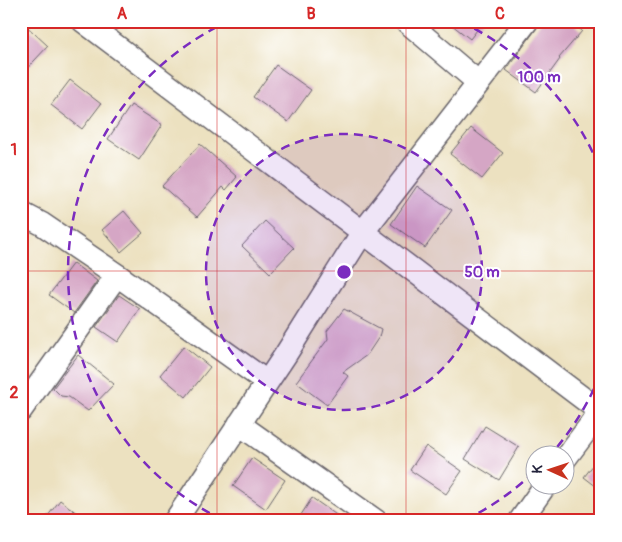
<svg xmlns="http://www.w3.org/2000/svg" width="622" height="542" font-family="Pangolin,sans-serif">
<rect width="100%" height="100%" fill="#fff"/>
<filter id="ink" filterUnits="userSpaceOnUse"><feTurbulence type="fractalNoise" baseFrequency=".02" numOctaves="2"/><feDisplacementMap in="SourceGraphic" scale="10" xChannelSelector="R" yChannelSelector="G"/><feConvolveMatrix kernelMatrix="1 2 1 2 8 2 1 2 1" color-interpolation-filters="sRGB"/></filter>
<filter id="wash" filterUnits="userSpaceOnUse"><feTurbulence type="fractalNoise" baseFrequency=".0096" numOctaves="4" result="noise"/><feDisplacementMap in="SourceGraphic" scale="20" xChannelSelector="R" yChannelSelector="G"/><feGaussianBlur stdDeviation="1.12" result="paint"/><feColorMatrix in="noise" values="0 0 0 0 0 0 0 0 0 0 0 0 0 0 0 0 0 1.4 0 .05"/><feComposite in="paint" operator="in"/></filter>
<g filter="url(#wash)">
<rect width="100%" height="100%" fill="#ece1c0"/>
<g id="blocks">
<path fill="#d5a6c5" d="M 21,21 L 48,46 L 21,75 Z
M 447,21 L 484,21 L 470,39 Z
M 542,21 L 571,21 L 582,31 L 559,58 L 560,59 L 536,92 L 506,70 Z
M 276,65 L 311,90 L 288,122 L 253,97 Z
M 70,80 L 101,104 L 82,129 L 51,105 Z
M 131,105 L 162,125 L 139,160 L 108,139 Z
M 471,128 L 503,153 L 482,179 L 450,154 Z
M 200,144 L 237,177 L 226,190 L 223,187 L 197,217 L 162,186 Z
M 417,186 L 452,210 L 425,248 L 391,224 Z
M 124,211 L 143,233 L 121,252 L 102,230 Z
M 265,221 L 294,248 L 270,273 L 242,246 Z
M 73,263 L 97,281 L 74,313 L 49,295 Z
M 119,295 L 140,309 L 118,342 L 96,327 Z
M 344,309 L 381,329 L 379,337 L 367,355 L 343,372 L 348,376 L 327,405 L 296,382 L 328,339 L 327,331 Z
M 184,346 L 210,367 L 186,397 L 160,375 Z
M 78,355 L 114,384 L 88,411 L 69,397 L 61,396 L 53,388 Z
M 485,426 L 519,447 L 499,480 L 465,459 Z
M 426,446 L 462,471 L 446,494 L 410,470 Z
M 601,455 L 601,490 L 584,477 Z
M 252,458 L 285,480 L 266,509 L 233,486 Z
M 312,498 L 345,521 L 297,521 Z
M 60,500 L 87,521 L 44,521 Z"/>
</g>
</g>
<g filter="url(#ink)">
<use href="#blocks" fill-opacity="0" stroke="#69656a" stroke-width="1"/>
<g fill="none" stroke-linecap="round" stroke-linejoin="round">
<defs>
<path id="minor" d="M 83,21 L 601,412
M 406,21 L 479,83
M 21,213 L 42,224 L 117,275 L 267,382
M 21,410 L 117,275
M 239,424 L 376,521
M 564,460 L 601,411
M 175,521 L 286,354 L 362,233 L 527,21
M 520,521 L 546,484"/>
</defs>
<use href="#minor" stroke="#69656a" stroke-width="25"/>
<use href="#minor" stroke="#fff" stroke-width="22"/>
</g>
</g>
<path fill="none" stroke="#d62828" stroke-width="1" stroke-opacity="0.55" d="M 217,21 L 217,521M 406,21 L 406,521M 21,271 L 601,271"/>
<circle cx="344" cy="272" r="138" fill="#7b2cbf" fill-opacity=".12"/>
<g fill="none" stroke="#7b2cbf" stroke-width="2.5" stroke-dasharray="9 6">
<circle cx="344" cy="272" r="138"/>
<path d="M600 375A276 276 0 0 1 552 453M534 472A276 276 0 0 1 465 520M223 520A276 276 0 0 1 227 22M461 22A276 276 0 0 1 600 169"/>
</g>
<circle cx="344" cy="272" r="8" fill="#7b2cbf" stroke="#fff" stroke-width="2.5"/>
<g font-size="15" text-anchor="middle" font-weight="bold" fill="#7b2cbf" stroke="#fff" stroke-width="4" stroke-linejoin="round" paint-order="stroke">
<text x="539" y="82">100 m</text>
<text x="482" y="277">50 m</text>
</g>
<rect width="622" height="542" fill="none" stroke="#fff" stroke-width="55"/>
<g transform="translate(550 470) rotate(273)"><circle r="24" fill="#ffffff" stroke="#a7a7b1"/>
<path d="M0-4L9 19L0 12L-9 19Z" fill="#c8321e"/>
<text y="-8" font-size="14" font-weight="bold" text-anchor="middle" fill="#22223b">K</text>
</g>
<rect x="28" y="28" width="566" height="486" fill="none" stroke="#d62828" stroke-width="2"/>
<g font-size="16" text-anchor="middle" font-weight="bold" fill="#d62828">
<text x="122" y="19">A</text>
<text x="311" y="19">B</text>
<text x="500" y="19">C</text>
<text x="14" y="155">1</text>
<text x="14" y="398">2</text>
</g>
</svg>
